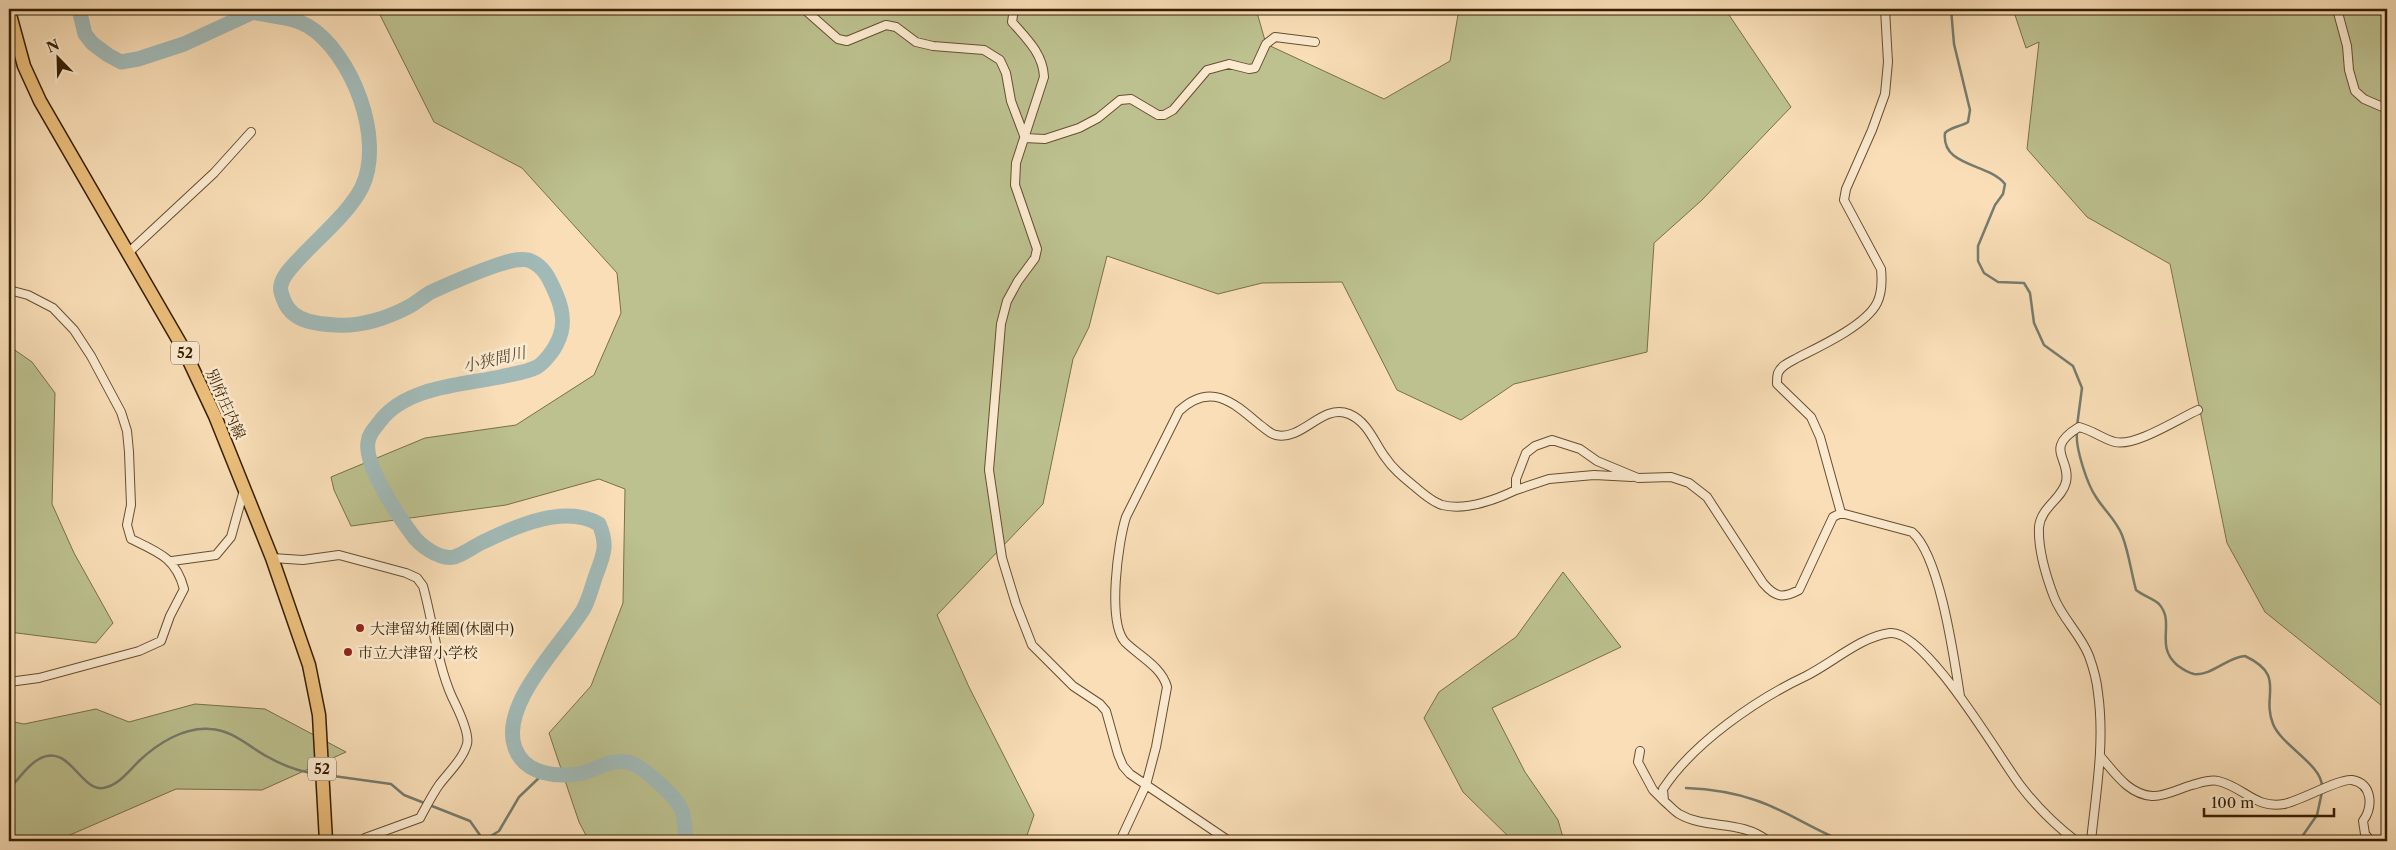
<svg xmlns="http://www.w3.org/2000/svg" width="2396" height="850" font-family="'Libre Caslon Text','Noto Serif JP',serif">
<rect width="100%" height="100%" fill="#f9deb7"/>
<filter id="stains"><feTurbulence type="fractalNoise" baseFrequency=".004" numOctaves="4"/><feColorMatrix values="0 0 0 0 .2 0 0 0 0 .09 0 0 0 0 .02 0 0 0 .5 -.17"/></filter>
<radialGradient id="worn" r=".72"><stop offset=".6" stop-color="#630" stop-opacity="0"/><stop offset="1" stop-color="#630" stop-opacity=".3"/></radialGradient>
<path fill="#bcc18f" stroke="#797048" d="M 377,9 L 1256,9 L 1266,44 L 1384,99 L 1450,61 L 1459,9 L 1725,9 L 1791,107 L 1702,200 L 1654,243 L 1647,352 L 1514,384 L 1461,420 L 1397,390 L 1342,282 L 1262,283 L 1218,294 L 1107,256 L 1089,327 L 1073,359 L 1043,504 L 937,615 L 969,687 L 1034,815 L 1025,841 L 589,841 L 579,822 L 549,733 L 591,686 L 623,603 L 625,489 L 599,479 L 506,505 L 351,526 L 334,490 L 331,477 L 425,438 L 516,425 L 594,375 L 621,313 L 617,273 L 522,168 L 434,122 Z
M 2013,9 L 2387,9 L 2387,710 L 2265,612 L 2227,543 L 2170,264 L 2087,217 L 2027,149 L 2039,42 L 2026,48 Z
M 9,346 L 32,362 L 55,393 L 52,504 L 74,553 L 113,623 L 96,643 L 9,632 Z
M 1563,572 L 1621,647 L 1492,708 L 1525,772 L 1558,820 L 1564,841 L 1513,841 L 1463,792 L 1424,718 L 1439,692 L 1516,637 Z
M 195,704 L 265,709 L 346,752 L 262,790 L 176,789 L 56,841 L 9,841 L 9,721 L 24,724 L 96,709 L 129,722 Z"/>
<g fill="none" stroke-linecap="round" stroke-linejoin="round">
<path stroke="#767c6e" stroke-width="2.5" d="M 1951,9 L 1954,44 L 1970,110 L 1968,122 C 1961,127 1952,126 1945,133 C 1941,167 1989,163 2005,184 L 2003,194 L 1995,205 L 1978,246 L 1978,261 L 1984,273 L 1998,282 L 2024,283 L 2030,293 L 2034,323 L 2044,345 L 2073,366 L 2082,388 L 2077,426
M 2077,432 C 2075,447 2087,484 2096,497 C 2104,510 2116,520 2122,535 C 2129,553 2131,572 2136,590 C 2142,595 2154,599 2159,604 C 2176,623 2154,645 2177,665 C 2181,668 2189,673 2194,674 C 2212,676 2227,657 2245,656 C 2287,676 2261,694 2273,724 C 2282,746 2321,764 2322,786
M 326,775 L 391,784 L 404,795 L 470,821 L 482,838 L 486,839 L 499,831 L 519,797 L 543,774
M 9,788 C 20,779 26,766 39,759 C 69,742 80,791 103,788 C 118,786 129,771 139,761 C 158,743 184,727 210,729 C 233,730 249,747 268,757 C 284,766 300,772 318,774
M 1686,788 C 1710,789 1732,792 1755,800 C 1786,810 1813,830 1843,841
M 2299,841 L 2317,815 L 2322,792"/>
<path stroke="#a1bab8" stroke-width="15" d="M 79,9 L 85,34 L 92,43 L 108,55 L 121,62 L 138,59 L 184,44 L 253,12 C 272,17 291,16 308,26 C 352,53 385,139 362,187 C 349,213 319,237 299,259 C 292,267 283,275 281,285 C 279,292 283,297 285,303 C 294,322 317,324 336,325 C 360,327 388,318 410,306 C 417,302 424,296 431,292 C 453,282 474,273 497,265 C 506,262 518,258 528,260 C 544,265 550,280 556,294 C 563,310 566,326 557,343 C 554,350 544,363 537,367 C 525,373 512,374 500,377 C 461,385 407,387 381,420 C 376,427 369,433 368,442 C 364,465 397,514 411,533 C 419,545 439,560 454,557 C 465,554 474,546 483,542 C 516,526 565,504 599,524 C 608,545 604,554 596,575 C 592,586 589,600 583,610 C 562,644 499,705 515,748 C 525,775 558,778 583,773 C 596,769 612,759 627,762 C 641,764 677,797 682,811 C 685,820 685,832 686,841"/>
<defs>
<path id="minor" d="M 804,9 L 838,39 L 847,41 L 886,25 L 896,27 L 916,42 L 933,46 L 984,50 L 1000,60 L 1006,73 L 1011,101 L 1025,138
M 1014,9 L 1012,22 C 1027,39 1043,54 1044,77 L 1016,163 L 1015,185 L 1037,249 L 1035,258 L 1018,281 L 1007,301 L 1001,324 L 989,470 L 1002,558 L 1016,604 L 1032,645 L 1073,686 L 1100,704 L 1106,711 L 1118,754 L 1123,766 L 1130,774 L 1229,841
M 2337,9 L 2347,46 L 2349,70 L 2355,91 L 2364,99 L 2387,109
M 1025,138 L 1045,139 L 1079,128 L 1098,118 L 1120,100 L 1131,99 L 1158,115 L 1164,115 L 1173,110 L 1207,70 L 1229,64 L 1249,69 L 1255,68 L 1266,44 L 1275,37 L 1315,42
M 127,254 L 214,173 L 251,132
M 9,290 L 28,295 L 53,308 L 74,330 L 91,356 L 121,412 L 127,431 L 129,452 L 131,505 L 127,525 L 131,539 C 158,552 176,558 184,589 L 170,616 L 161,641 L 139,651 L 39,678 L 9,682
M 1516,490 L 1549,479 L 1594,475 L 1632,477
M 1841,513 L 1820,437 L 1811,417 L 1777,384 C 1777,381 1777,376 1778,373 C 1781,365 1792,361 1799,357 C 1821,346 1866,325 1877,303 C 1882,293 1882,279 1881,269 L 1844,200 L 1846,189 L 1872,130 L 1885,94 L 1888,62 L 1885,9
M 1841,513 L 1912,532 C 1940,556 1954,658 1960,696
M 272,558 L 303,560 L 339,555 L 406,573 L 417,578 L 423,586 C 433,622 437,663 452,697 C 457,707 470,733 467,744 C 463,759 448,773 439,785 C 432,795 426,807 420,818 L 365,838 L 363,841
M 172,561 L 216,555 L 231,537 L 244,490
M 1640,751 L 1638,762 L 1653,790 L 1664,801
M 2100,756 C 2115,773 2128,794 2152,796 C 2164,797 2181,788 2192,785 C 2200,783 2210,779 2218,781 C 2244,787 2255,809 2284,804 C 2300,801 2340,778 2352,780 C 2373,784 2373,807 2363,821 L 2365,834 L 2371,841
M 1120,841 L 1146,785 L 1156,747 L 1167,687 C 1162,667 1139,656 1125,642 C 1107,622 1118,542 1126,517 L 1179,411 C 1211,381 1234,403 1260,425 C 1265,428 1270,434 1276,435 C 1303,441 1322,403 1349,414 C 1368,422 1374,442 1385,457 C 1393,469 1403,477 1414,486 C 1422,493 1432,502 1442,505 C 1466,511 1495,500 1516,490 L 1516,479 L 1526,453 L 1535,446 L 1552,440 L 1580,449 L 1597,461 L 1638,478 L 1671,477 L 1689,483 L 1707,497 L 1763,583 C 1775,597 1782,599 1799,590 L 1833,517 L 1841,513
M 1768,841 C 1740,819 1707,830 1679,814 C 1674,811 1669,805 1664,801 L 1663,789 C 1693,743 1757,699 1806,676 C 1832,663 1862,636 1890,633 C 1925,629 1999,757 2020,785 C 2036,806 2055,825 2076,841
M 2091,841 C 2096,793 2105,742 2098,693 C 2097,682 2093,667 2089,656 C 2081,635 2062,618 2054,597 C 2046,576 2038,549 2039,527 C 2041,507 2062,499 2066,482 C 2071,458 2043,449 2079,427 C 2092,430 2103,439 2115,442 C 2135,447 2178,419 2198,410"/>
<path id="primary" d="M 9,11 L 24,66 L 40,101 L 183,348 L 215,416 L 272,558 L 309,665 L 319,715 L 326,841"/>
</defs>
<use href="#minor" stroke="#674f2e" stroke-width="10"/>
<use href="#primary" stroke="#361f00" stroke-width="15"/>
<use href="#minor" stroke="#fbead0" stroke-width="8"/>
<use href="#primary" stroke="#ecbf7c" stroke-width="12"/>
</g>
<g fill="#8f2418" stroke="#fbead0" stroke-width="2">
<circle cx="360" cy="628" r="5"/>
<circle cx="348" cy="652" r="5"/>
</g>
<g text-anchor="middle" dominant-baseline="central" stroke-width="5" stroke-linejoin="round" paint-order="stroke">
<g fill="#fbead0" stroke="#715c3e" stroke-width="1">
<rect x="171" y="341.5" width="28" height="23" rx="4"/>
<rect x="308" y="757.5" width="28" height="23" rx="4"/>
</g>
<g font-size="14" font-weight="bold" fill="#361f00">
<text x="185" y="353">52</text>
<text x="322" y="769">52</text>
</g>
<g font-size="15" fill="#361f00" stroke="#fbead0">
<text transform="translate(226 404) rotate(66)">別府庄内線</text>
</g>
<g font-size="15" fill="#361f00" stroke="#fbead0" text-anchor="start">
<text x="370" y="628">大津留幼稚園(休園中)</text>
<text x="358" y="652">市立大津留小学校</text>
</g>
<g font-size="16" font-style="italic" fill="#564e37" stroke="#fbead0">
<text transform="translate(494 359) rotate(-13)">小狭間川</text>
</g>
</g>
<rect width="2396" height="850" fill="none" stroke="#f9deb7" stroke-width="30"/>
<rect x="10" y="10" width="2376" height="830" fill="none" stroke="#361f00" stroke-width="2.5"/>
<rect x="15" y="15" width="2366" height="820" fill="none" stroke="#361f00"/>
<g transform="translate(58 58) rotate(337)" stroke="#fbead0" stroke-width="4" paint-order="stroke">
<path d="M0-4L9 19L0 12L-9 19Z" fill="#361f00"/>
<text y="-8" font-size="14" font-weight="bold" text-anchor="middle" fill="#361f00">N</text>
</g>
<path d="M2204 808v8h130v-8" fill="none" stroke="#361f00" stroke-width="2.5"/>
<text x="2211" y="808" font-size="15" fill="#361f00" stroke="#fbead0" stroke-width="4" paint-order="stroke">100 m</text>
<rect width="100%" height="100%" filter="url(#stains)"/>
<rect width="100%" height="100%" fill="url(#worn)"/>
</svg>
